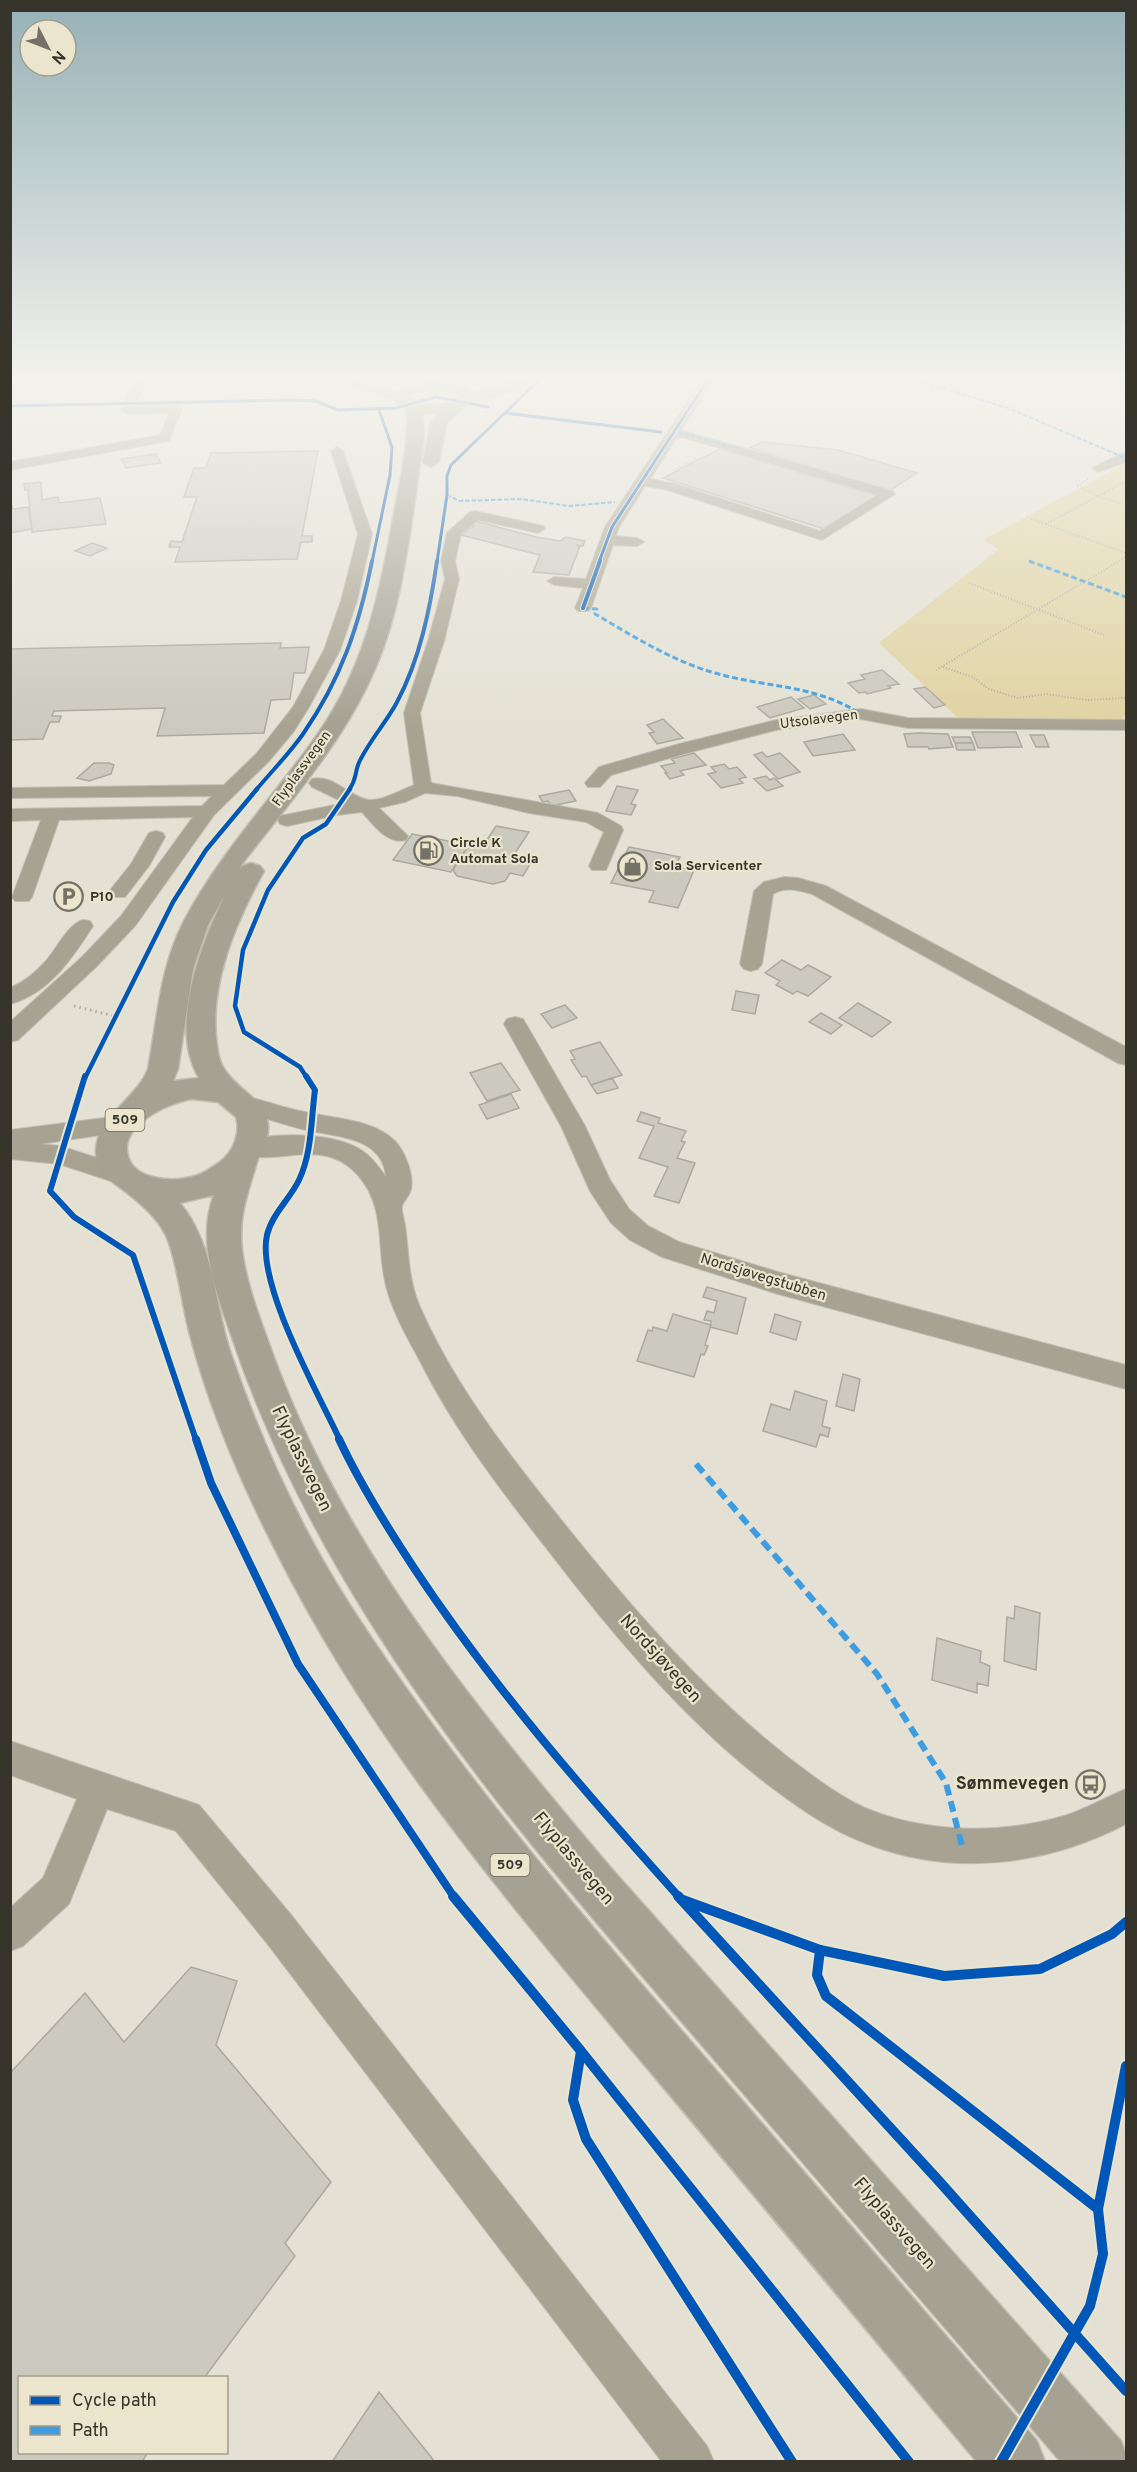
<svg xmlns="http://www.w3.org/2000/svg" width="1137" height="2472" font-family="Overpass,sans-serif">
<rect width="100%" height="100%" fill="#e4e1d4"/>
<path fill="#e0d3a2" d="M 1126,463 L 1126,716 L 1122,716 L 1124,720 L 958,718 L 879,643 L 999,549 L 983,540 Z"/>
<path fill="#ccc9be" stroke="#aba89f" stroke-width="1.5" d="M 762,442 L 838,450 L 917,473 L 889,491 L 750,448 Z
M 720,449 L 878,496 L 824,529 L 663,478 Z
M 318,451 L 302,536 L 312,536 L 312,542 L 301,542 L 297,559 L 175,562 L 180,547 L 169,547 L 171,541 L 182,542 L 197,497 L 184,497 L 194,468 L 206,468 L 211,453 Z
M 156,454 L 161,463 L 126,468 L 121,459 Z
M 41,482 L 42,500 L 58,497 L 59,503 L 100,498 L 106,524 L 32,532 L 28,490 L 25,490 L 24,484 Z
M 10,500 L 13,509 L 28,507 L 32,529 L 10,533 Z
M 475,521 L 536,537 L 560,541 L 566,537 L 585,541 L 583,546 L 576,545 L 580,546 L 569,575 L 533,572 L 540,555 L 461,535 L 474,526 L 469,524 Z
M 92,543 L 107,548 L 90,556 L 75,551 Z
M 281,643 L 280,648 L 309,647 L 305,673 L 294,673 L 290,699 L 271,700 L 264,733 L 157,736 L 165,708 L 54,711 L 52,716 L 61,716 L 59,722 L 50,722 L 43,739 L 10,740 L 10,649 Z
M 882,670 L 899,684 L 888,686 L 891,688 L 867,694 L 865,692 L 859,693 L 848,683 L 865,679 L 861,675 Z
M 925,687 L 931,692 L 945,705 L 934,708 L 914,689 Z
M 814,695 L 826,704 L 810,709 L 798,699 Z
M 791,697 L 804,708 L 770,718 L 757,707 Z
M 663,719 L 683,738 L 657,744 L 649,733 L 654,732 L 647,725 Z
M 972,732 L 1016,732 L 1022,747 L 978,748 Z
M 919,733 L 948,734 L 953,747 L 929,749 L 928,747 L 908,747 L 904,734 Z
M 843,734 L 855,750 L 813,756 L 804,742 Z
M 1030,735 L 1044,735 L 1049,747 L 1036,747 Z
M 952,737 L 970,737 L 973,743 L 955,743 Z
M 955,743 L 973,743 L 975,750 L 957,750 Z
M 762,752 L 767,757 L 780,753 L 800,772 L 778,779 L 754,755 Z
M 694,753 L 706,765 L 680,771 L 684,775 L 670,779 L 665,773 L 667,773 L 661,766 L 675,763 L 671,759 Z
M 94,763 L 109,763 L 114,765 L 111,774 L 89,781 L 77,778 Z
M 724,764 L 729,769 L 737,767 L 746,777 L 739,779 L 743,783 L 721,788 L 708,774 L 716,772 L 711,767 Z
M 766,776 L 770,780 L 774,778 L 783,786 L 767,791 L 754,779 Z
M 617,786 L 638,790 L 631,804 L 636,805 L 631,815 L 606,811 Z
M 569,790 L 576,801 L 551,806 L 548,801 L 543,802 L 539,796 Z
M 496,826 L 529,832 L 515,853 L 519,858 L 517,861 L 530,864 L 523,876 L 510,873 L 505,881 L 493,884 L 457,876 L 453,870 L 467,848 L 483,846 Z
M 412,834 L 469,845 L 451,872 L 393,860 Z
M 629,847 L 680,857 L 675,867 L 694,870 L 678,908 L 649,902 L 654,891 L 611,883 Z
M 782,960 L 801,970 L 808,965 L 831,977 L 808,996 L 797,991 L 793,994 L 776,985 L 780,981 L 765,973 Z
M 736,991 L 759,995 L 755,1014 L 732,1010 Z
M 858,1003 L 891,1022 L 872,1037 L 839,1018 Z
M 565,1005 L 577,1018 L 552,1028 L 541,1014 Z
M 821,1013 L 842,1025 L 831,1034 L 809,1022 Z
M 600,1042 L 622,1075 L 591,1085 L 586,1076 L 582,1077 L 571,1060 L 575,1059 L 570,1051 Z
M 501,1063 L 520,1090 L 487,1101 L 470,1073 Z
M 612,1078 L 618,1088 L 597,1094 L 591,1085 Z
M 511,1094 L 519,1108 L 487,1119 L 479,1105 Z
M 641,1112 L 660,1118 L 658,1123 L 686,1131 L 681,1141 L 685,1142 L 677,1158 L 695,1163 L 679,1203 L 654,1196 L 668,1167 L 639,1158 L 654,1126 L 637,1121 Z
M 707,1287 L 746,1298 L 737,1334 L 710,1327 L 711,1321 L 704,1320 L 707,1311 L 714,1313 L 717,1301 L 703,1297 Z
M 673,1314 L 711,1325 L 705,1345 L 708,1346 L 704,1355 L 701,1354 L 694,1377 L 637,1361 L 648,1330 L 652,1331 L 653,1327 L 667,1331 Z
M 775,1314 L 801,1322 L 796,1340 L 770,1332 Z
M 843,1374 L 860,1379 L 854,1411 L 836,1406 Z
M 795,1391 L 827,1401 L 822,1426 L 830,1428 L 828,1437 L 820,1434 L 816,1447 L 763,1431 L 771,1404 L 790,1410 Z
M 1015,1606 L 1040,1613 L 1036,1670 L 1004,1661 L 1007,1617 L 1014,1619 Z
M 937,1638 L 981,1651 L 980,1662 L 990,1666 L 988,1686 L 977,1683 L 977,1693 L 932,1680 Z
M 191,1967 L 237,1981 L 216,2045 L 331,2182 L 285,2243 L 295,2256 L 204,2378 L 20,2378 L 20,2452 L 148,2452 L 142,2462 L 10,2462 L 10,2073 L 85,1993 L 124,2042 Z
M 379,2392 L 435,2462 L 332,2462 Z"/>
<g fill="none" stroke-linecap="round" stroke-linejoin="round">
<defs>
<path id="minor" d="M 134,381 L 146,381 L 135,406 L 176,405 L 182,409 L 169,441 L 10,470 L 10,462 L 160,435 L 169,413 L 127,414 L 121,410 Z
M 344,381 C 364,380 392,385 407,399 L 405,401 C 401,402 348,384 344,381 Z
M 701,381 L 713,381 L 681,430 L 893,491 L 895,494 L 822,540 L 667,490 L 645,486 L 619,527 L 616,536 L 637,538 L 644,542 L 637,546 L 613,545 L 591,608 L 588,611 L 578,611 L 575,608 L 583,588 L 554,585 L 547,581 L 554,577 L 586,579 L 605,527 ZM 677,437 L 685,438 L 877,495 L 820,531 L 676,484 L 650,479 Z
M 337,447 L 343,451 L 372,534 L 357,601 L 340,650 L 309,707 L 294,731 L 269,761 L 214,815 L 135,926 L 96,967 L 18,1040 L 10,1042 L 10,1022 L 82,957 L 121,916 L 193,817 L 59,820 L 32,897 L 29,901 L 15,901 L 12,897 L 41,820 L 10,821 L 10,809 L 202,806 L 212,796 L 10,798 L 10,788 L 224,785 L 257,753 L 293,707 L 324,650 L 341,601 L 358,534 L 331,451 Z
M 1123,453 L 1126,454 L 1126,462 L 1098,472 L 1092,468 Z
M 475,511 L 543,526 L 545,529 L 538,533 L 478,520 L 461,534 L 455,561 L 459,579 L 444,641 L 420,713 L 431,783 L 598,813 L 621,826 L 623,830 L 606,870 L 592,870 L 589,866 L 604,832 L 586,822 L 529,813 L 457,796 L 425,793 L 405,802 L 379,808 L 408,836 L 406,840 C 387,845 373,824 362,812 L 337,815 L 287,826 L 280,824 L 278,820 L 280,816 L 345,803 L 312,787 L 309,783 L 312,779 C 333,774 349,797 369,800 C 382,801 402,790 414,785 L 404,713 L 428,641 L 445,579 L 441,561 L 447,533 L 470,512 Z
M 861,709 L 908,718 L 1126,720 L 1126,730 L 908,728 L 861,719 L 849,720 L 776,730 L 691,752 L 611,775 L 600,787 L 588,787 L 585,783 L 599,767 L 679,744 L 776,720 Z
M 156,831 L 163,833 L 165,837 L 149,866 L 125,897 L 111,897 L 108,893 L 111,889 L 131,864 L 149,833 Z
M 784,877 L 798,878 L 826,886 L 1126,1047 L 1126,1065 L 1118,1063 L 812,894 C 798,890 786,886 773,894 L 762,964 L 758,969 L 751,971 L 744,969 L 740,964 L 754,891 L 764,882 Z
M 83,920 L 90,921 L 93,926 C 72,958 50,993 10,1004 L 10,988 C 24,982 35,973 45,962 C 56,950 68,924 83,920 Z
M 515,1017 L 523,1019 L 526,1024 L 585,1126 L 610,1180 L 629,1209 L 648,1226 L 679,1242 L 778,1272 L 1126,1365 L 1126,1389 L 778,1294 L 662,1257 L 630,1240 L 611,1223 L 590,1191 L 561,1126 L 504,1024 L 507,1019 Z
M 242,1095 C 265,1101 287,1109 310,1113 C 337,1119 374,1120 395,1141 C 405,1152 414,1174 411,1189 C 410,1195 404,1200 402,1206 C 401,1211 404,1219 405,1225 C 409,1253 408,1280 420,1307 C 454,1385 509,1455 562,1521 C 631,1607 702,1690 789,1758 C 814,1777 841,1798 870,1810 C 931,1834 1005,1834 1067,1815 C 1088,1808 1106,1797 1126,1789 L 1126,1824 C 1047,1865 955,1877 870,1845 C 829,1830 796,1806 762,1780 C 681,1716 614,1636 551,1554 C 503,1493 455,1431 420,1361 C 407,1337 393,1313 386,1286 C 376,1246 387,1206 356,1173 C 322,1137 280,1166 241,1154 L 238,1148 L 241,1142 C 272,1132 333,1132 361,1150 C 371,1156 379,1167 386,1177 C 383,1138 340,1137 310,1131 C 284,1125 259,1116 234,1109 L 230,1103 L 234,1097 Z
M 120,1116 L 128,1119 L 132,1125 L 128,1131 L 40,1144 L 60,1146 L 132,1169 L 135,1176 L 132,1183 L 123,1185 L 59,1164 L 10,1159 L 10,1130 Z
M 10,1741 L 199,1805 L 292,1916 L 707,2446 L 714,2462 L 662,2462 L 266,1942 L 176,1831 L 107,1809 L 69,1904 L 23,1946 L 10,1951 L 10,1908 L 43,1878 L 77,1799 L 10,1775 Z"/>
<path id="major" d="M 509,381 L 528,381 C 516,395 486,397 468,402 L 460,397 L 463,394 Z"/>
<path id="highway" d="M 433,381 L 463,384 L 476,397 L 447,422 L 439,462 L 431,467 L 423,462 L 431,421 L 437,414 L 423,413 L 424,438 C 413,505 407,580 385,643 C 357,727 295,795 242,864 L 239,870 L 242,866 L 251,863 L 260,866 L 264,871 C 236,922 208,986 217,1045 C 218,1053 219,1061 223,1067 C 235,1089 264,1098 268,1124 C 270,1138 261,1149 257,1162 C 248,1193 238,1216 242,1250 C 247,1288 262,1324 275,1360 C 346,1552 480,1713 611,1868 L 1121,2441 L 1126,2455 L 1126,2462 L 1061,2462 C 938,2320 816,2178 694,2036 C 512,1826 327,1612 235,1346 C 219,1300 195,1243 214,1195 L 180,1203 C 215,1245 214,1305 231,1354 C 261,1441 299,1525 348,1602 C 452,1764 576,1909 702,2054 C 813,2183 925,2312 1037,2441 L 1045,2462 L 977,2462 C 862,2324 747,2186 631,2049 C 502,1895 370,1738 279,1557 C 243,1487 210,1411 190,1335 C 182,1305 179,1273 169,1243 C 162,1222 144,1206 126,1192 C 113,1182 97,1174 96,1154 C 94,1118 137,1099 148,1069 C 157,1021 160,968 183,923 C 219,854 270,801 315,738 C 365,668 379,596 394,513 C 401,478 408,445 407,409 L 396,402 L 394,394 L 404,386 ZM 434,389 L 452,390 L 460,396 C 446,407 423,408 409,398 L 413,393 ZM 226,893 C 202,942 168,1026 199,1078 L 173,1081 L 178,1069 L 193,969 L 208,925 ZM 192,1099 L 218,1102 L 236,1117 C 241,1134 233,1152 220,1162 C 211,1168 202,1175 191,1177 C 173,1182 137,1180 129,1159 C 116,1126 168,1103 192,1099 Z"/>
</defs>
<use href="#minor" stroke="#c0beb4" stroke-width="2"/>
<use href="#major" stroke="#c0beb4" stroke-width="3"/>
<use href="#highway" stroke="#c0beb4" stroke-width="3"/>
<path stroke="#adaa9d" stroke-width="2" stroke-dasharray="1 2" stroke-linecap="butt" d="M 484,412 L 505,413
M 674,470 L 702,456
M 1088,479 L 1078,486 L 1097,496 L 1126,505
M 1031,519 L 1126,553
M 1046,524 L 1126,481
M 969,583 L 1104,635
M 943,667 L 973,677 L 989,689 L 1018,698 L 1046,694 L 1087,700 L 1126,698
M 936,670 L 1126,557"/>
<path stroke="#adaa9d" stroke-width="3" stroke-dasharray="1.5 4" stroke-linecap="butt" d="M 74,1006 L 114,1016"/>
<use href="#minor" fill="#a7a291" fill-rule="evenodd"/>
<use href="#major" fill="#a9a694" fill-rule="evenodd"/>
<use href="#highway" fill="#a5a193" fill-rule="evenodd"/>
<path stroke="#3e9de1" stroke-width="2" stroke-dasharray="4.5 2" stroke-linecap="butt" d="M 918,381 L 1008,408 L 1123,457
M 672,433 L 686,434 L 730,447
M 447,495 L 459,501 L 522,499 L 569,506 L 615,502
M 1029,561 L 1033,562"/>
<path stroke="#3e9de1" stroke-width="3" stroke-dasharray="6 3" stroke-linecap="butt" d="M 1029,561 L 1126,597
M 583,608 L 597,609 L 595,614 C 633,636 672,661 715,673 C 767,688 814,684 861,714"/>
<path stroke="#3e9de1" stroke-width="6" stroke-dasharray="11 6" stroke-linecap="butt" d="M 696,1464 L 877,1674 L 946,1783 L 962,1846"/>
<defs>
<path id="cycleway-far5" d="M 10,406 L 289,400 L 316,401 L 338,410 L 396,408 L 436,397 L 488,407
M 505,413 L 661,432
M 372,562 L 390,475 L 392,447 L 379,410
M 437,562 L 447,495 L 447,476 L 451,465 L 538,381
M 599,562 L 612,527 L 707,381"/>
<path id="cycleway-far4" d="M 583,608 L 600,561
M 256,790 C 271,772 289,754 303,734 C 341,679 359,626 372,561
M 349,790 C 357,778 354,777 358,765 C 364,748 388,720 397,702 C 420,659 430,609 437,561"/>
<path id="cycleway-far3" d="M 85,1078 L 173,902 L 206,850 L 257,789
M 307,1078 L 300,1067 L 244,1032 L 235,1006 L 243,950 L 268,890 L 303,838 L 326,824 L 350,789"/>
<path id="cycleway-far2" d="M 85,1076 L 50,1191 L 74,1217 L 133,1255 L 196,1440
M 306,1076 L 315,1090 C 311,1119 312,1153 299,1180 C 290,1199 272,1214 267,1235 C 256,1284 318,1393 340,1440"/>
<path id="cycleway-far1" d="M 196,1439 L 211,1483 L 298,1664 L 454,1897
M 339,1439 C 360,1484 387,1527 414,1568 C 492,1686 585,1792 679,1897"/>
<path id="cycleway" d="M 453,1896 L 581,2051 L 573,2100 L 586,2139 L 792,2462
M 678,1896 L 938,2180 L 1126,2391
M 683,1900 L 820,1950 L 944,1976 L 1040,1969 L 1112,1934 L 1126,1922
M 820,1950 L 817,1975 L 826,1996 L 1098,2209
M 581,2051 L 909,2462
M 1001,2462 L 1090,2306 L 1103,2254 L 1098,2209 L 1126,2066"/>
</defs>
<use href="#cycleway-far5" stroke="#ebe5cd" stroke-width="5"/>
<use href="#cycleway-far4" stroke="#ebe5cd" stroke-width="6"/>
<use href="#cycleway-far3" stroke="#ebe5cd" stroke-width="8"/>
<use href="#cycleway-far2" stroke="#ebe5cd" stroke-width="10"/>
<use href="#cycleway-far1" stroke="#ebe5cd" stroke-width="11"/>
<use href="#cycleway" stroke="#ebe5cd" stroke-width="14"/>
<use href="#cycleway-far5" stroke="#0057b8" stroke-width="3"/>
<use href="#cycleway-far4" stroke="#0057b8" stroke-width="4"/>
<use href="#cycleway-far3" stroke="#0057b8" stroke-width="4.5"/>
<use href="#cycleway-far2" stroke="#0057b8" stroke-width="6"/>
<use href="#cycleway-far1" stroke="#0057b8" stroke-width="8"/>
<use href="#cycleway" stroke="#0057b8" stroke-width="10"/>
</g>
<linearGradient id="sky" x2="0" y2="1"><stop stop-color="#96b1b7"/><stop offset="0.52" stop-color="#f3f2ec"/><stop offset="1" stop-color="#f3f2ec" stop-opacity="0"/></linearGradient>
<rect width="1137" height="727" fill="url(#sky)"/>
<defs>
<symbol id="fuel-ring" viewBox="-11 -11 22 22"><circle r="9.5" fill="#ebe5cd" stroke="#747166" stroke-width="1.5"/><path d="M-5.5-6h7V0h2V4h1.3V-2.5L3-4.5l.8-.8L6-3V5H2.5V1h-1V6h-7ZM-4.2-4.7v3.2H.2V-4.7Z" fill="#747166"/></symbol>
<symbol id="shop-ring" viewBox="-11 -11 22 22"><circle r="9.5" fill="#ebe5cd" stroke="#747166" stroke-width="1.5"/><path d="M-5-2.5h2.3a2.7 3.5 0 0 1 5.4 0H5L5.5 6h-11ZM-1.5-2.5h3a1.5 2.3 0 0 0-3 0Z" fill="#747166"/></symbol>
<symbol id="parking-ring" viewBox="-11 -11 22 22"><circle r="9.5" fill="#ebe5cd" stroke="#747166" stroke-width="1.5"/><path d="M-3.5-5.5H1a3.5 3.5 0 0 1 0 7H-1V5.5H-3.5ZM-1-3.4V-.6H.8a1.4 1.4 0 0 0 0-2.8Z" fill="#747166"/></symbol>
<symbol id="bus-ring" viewBox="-11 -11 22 22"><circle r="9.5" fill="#ebe5cd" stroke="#747166" stroke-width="1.5"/><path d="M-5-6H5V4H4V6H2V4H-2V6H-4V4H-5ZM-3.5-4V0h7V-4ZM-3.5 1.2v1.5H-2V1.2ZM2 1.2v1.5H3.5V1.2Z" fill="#747166"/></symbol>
</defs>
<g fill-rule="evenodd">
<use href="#fuel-ring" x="412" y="834" width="33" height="33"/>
<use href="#shop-ring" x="616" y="850" width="33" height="33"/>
<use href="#parking-ring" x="52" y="880" width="33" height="33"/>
<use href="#bus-ring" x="1074" y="1768" width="33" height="33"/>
</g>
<g text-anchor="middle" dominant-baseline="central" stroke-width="4.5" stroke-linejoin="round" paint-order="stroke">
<g font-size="14" fill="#37342b" stroke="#ebe5cd">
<text transform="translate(819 720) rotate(-7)">Utsolavegen</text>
<text transform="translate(302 769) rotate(-54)">Flyplassvegen</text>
</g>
<g font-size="14" font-weight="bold" fill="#37342b" stroke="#ebe5cd" text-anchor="start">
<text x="450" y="843">Circle K<tspan x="450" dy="16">Automat Sola</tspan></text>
<text x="654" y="866">Sola Servicenter</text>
<text x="90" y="897">P10</text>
</g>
<g fill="#ebe5cd" stroke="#6d695c" stroke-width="1.5">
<rect x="105.5" y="1109" width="39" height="22" rx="4.5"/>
<rect x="490.5" y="1854" width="39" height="22" rx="4.5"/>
</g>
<g font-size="14" font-weight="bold" fill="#37342b">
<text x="125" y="1120">509</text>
<text x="510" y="1865">509</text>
</g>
<g font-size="15" fill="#37342b" stroke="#ebe5cd">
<text transform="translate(763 1278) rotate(17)">Nordsjøvegstubben</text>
</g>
<g font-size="18" fill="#37342b" stroke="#ebe5cd">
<text transform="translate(301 1459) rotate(64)">Flyplassvegen</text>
<text transform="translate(660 1659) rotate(48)">Nordsjøvegen</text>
<text transform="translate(573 1859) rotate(50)">Flyplassvegen</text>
<text transform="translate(894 2224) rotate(49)">Flyplassvegen</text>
</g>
<g font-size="18" font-weight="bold" fill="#37342b" stroke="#ebe5cd" text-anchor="end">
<text x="1069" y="1784">Sømmevegen</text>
</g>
</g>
<rect width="1137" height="2472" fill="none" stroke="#37342b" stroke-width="24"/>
<rect x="18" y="2376" width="210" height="78" fill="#ebe5cd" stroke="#a39e8c" stroke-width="1.5"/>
<rect x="30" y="2396" width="30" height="9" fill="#0057b8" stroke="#a39e8c" stroke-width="1.5"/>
<text x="72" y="2406" font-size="18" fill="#37342b">Cycle path</text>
<rect x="30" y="2426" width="30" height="9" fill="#3e9de1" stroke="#a39e8c" stroke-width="1.5"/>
<text x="72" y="2436" font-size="18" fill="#37342b">Path</text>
<g transform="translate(48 48) rotate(132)"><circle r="28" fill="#ebe5cd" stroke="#a39e8c" stroke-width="1.5"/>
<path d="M0-4.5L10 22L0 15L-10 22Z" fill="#747166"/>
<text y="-9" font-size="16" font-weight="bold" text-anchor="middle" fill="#37342b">N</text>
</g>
</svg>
